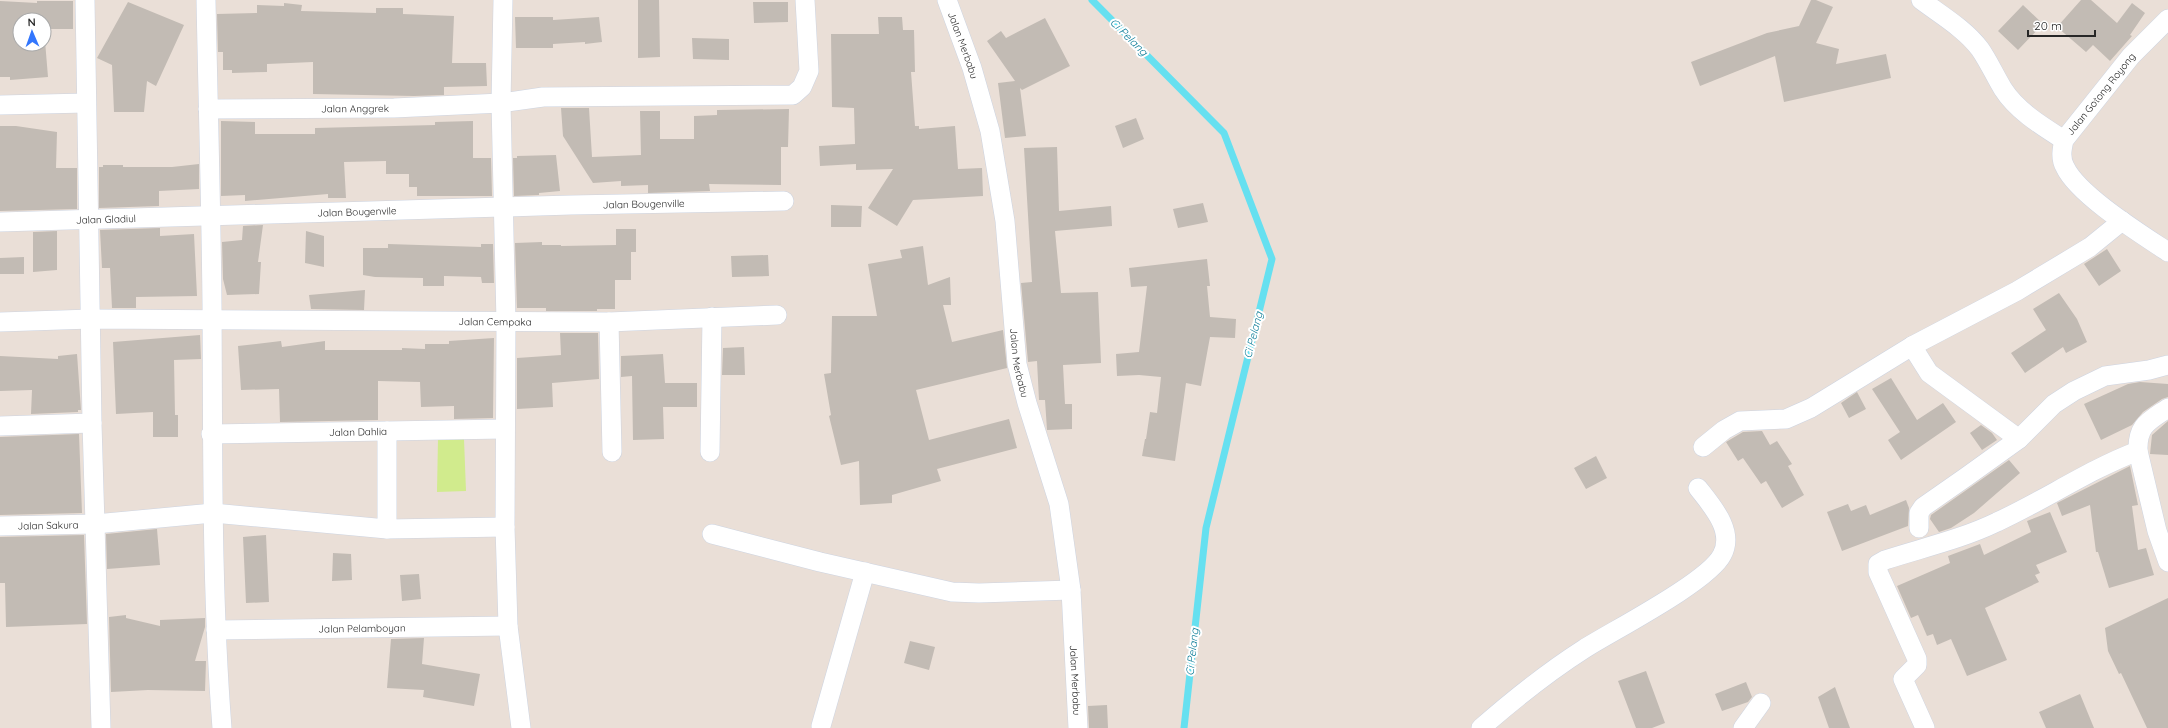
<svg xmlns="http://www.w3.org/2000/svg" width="2168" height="728" font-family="Quicksand,sans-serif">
<rect width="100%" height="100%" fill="#eadfd7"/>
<path fill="#d1eb8d" d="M 438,438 L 464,439 L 466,491 L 437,492 Z"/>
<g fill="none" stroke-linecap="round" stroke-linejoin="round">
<path stroke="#66e0f0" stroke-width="7" d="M 1092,0 L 1224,133 L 1272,259 L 1206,528 L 1184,728"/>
</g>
<path fill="#c2bbb4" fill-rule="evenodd" d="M 638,0 L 659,0 L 660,57 L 638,58 Z
M 1811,0 L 1816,0 L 1833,7 L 1816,43 L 1839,49 L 1836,64 L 1886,54 L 1891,78 L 1784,102 L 1775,56 L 1700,86 L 1691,62 L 1767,33 L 1799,26 Z
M 2081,0 L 2091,0 L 2117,23 L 2132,3 L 2145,13 L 2130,35 L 2132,36 L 2110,61 L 2093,45 L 2086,52 L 2057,27 Z
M 0,1 L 37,3 L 37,1 L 73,1 L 73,29 L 44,29 L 48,77 L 10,80 L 10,77 L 0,77 ZM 20,20 L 44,20 L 44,44 L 20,44 Z
M 128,2 L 184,25 L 156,86 L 147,81 L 144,112 L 114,112 L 112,65 L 97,58 Z
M 753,2 L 788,2 L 788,22 L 754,23 Z
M 284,3 L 302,5 L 301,11 L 376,13 L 376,8 L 403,8 L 403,14 L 454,16 L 452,63 L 486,63 L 487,86 L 444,87 L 444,95 L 414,96 L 313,94 L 313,62 L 267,64 L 267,72 L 232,73 L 232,70 L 223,70 L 223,52 L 218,52 L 217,14 L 257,13 L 257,5 L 284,6 Z
M 2023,5 L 2043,24 L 2018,50 L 1998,31 Z
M 515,17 L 553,17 L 553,20 L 599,17 L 602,42 L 585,44 L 585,42 L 553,44 L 553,48 L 516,48 Z
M 878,17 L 902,17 L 903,30 L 914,30 L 915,72 L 911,72 L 915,126 L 919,126 L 919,129 L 955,126 L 958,169 L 982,168 L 983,196 L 913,200 L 897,226 L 868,208 L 893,169 L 856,170 L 856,164 L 820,166 L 819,146 L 855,144 L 854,108 L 832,107 L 831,34 L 879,34 Z
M 1045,18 L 1070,66 L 1022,90 L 1020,88 L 1026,136 L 1005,138 L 998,83 L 1015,81 L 987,41 L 1001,31 L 1006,38 Z
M 692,38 L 729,39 L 729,60 L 693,59 Z
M 561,108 L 589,108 L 592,157 L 641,155 L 640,111 L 660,111 L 660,139 L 694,139 L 694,116 L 717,115 L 717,110 L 789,109 L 788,147 L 781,147 L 781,185 L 709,184 L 710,191 L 648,193 L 648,185 L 621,186 L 621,181 L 593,183 L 563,136 Z
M 1136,118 L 1144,139 L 1123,148 L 1115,126 Z
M 221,121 L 255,122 L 255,134 L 315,134 L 315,128 L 435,125 L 435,122 L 473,121 L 473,158 L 491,158 L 492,196 L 417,196 L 417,187 L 409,187 L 409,174 L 386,174 L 386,161 L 344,162 L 346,198 L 328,198 L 328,194 L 245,201 L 245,195 L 221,196 Z
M 0,126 L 16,126 L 57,132 L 56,168 L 77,168 L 77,209 L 0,211 Z
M 1057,147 L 1059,211 L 1111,206 L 1112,226 L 1055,231 L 1061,293 L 1098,292 L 1101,363 L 1063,365 L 1065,404 L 1072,404 L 1072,429 L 1047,430 L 1045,400 L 1039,400 L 1037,361 L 1028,362 L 1021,283 L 1032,282 L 1024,148 Z
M 556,155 L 560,191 L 539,193 L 539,195 L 514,196 L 513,158 L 517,158 L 517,156 Z
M 199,164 L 199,189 L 159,191 L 159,206 L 99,208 L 99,167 L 103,167 L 103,165 L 123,165 L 123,167 L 172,167 Z
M 1203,203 L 1208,222 L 1178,228 L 1173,209 Z
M 831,205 L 862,206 L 861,227 L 831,227 Z
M 263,225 L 258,262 L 261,262 L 259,294 L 227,295 L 223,279 L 222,242 L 242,240 L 243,226 Z
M 160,228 L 160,236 L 194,234 L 197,296 L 136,297 L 136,308 L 112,308 L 110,268 L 102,268 L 100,230 Z
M 616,229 L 636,229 L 636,252 L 631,252 L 631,280 L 615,280 L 615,309 L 597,309 L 597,311 L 546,311 L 546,308 L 517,308 L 515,243 L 542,242 L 542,245 L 561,245 L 561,246 L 616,245 Z
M 57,231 L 57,270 L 33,272 L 33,232 Z
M 306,231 L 324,236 L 324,267 L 305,263 Z
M 388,244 L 481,247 L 481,244 L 493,244 L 494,283 L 482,283 L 481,277 L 444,276 L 444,286 L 423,286 L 423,278 L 375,277 L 363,275 L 363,248 L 388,248 Z
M 923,246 L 928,285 L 950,277 L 951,305 L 943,305 L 952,342 L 1003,330 L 1007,368 L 916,390 L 929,440 L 1009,419 L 1017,448 L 937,469 L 941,481 L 892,495 L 892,503 L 860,505 L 859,461 L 841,465 L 829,416 L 831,415 L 824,374 L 831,373 L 832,316 L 877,316 L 868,264 L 902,258 L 900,250 Z
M 2107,249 L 2121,271 L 2099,286 L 2084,264 Z
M 768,255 L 769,276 L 732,277 L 731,256 Z
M 24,257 L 24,274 L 0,274 L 0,258 Z
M 1207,259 L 1210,286 L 1207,286 L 1210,317 L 1236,319 L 1235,338 L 1210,337 L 1201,386 L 1186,383 L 1175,461 L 1142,456 L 1145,439 L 1146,439 L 1150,412 L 1157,413 L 1161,377 L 1139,375 L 1117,376 L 1116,354 L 1139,352 L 1147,286 L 1131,287 L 1129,268 Z
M 365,290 L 364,310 L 311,309 L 309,295 Z
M 2059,293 L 2077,319 L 2087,342 L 2066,353 L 2063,347 L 2025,373 L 2011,353 L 2046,330 L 2033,309 Z
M 560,333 L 598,333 L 599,379 L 552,383 L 553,407 L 517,409 L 517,358 L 561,355 Z
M 200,335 L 201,359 L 174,360 L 175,415 L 178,415 L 178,437 L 153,437 L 153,412 L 116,414 L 113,342 Z
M 494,338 L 493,418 L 454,419 L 454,406 L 421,407 L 420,382 L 378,381 L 378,420 L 280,422 L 279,389 L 241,390 L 238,346 L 281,341 L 282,347 L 325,341 L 325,350 L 402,350 L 402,348 L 425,349 L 425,344 L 449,344 L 449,341 Z
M 744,347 L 745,375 L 722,375 L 723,348 Z
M 77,354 L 81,410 L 78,410 L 78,412 L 31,414 L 32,390 L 0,391 L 0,356 L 58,359 L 58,356 Z
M 663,354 L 665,383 L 697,383 L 697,407 L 663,407 L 664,439 L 633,440 L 632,376 L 621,377 L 621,356 Z
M 1891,378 L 1917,420 L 1943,403 L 1956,422 L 1901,460 L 1888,440 L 1900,432 L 1872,389 Z
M 2140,382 L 2168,384 L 2168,397 L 2162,399 L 2143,412 L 2132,425 L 2101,440 L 2084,404 L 2128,384 Z
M 1857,392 L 1866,409 L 1849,418 L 1841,403 Z
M 2168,421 L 2168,455 L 2150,454 L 2152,435 Z
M 1981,425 L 1992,433 L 1997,440 L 1982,450 L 1970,433 Z
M 1762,431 L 1770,445 L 1777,441 L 1792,464 L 1788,466 L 1804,495 L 1782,508 L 1766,481 L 1761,484 L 1743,458 L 1738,461 L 1726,442 L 1743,432 Z
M 79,434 L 82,513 L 0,515 L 0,437 Z
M 1596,456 L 1607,478 L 1586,489 L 1574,468 Z
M 2009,460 L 2020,473 L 1974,513 L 1951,528 L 1939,532 L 1930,519 L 1931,515 Z
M 2130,466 L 2138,505 L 2132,506 L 2138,550 L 2146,548 L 2154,575 L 2109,588 L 2098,552 L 2096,552 L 2090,505 L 2062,516 L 2057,503 Z
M 1906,500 L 1909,508 L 1908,526 L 1842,551 L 1827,512 L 1848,504 L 1851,511 L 1866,505 L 1870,515 Z
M 2050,512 L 2067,552 L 2036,565 L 2040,573 L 2035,575 L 2039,582 L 1985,608 L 2007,660 L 1967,676 L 1951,639 L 1937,645 L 1933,634 L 1927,636 L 1918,615 L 1911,618 L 1897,586 L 1950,563 L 1948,556 L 1980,544 L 1984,555 L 2031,532 L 2027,521 Z
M 157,529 L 160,565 L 107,569 L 106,534 Z
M 84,535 L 87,624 L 6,627 L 5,583 L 0,583 L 0,537 Z
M 266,535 L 269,602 L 246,603 L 243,537 Z
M 333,553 L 351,554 L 352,580 L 332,581 Z
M 419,574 L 421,599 L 402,601 L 400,575 Z
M 2168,598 L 2168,728 L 2147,728 L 2121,673 L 2119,674 L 2108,651 L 2105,628 Z
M 126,615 L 126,618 L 160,626 L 160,620 L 205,618 L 205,627 L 195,661 L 206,661 L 205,691 L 148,690 L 111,692 L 109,617 Z
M 424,638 L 422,664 L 480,674 L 474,706 L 423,697 L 424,690 L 387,688 L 391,639 Z
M 910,641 L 935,647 L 929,670 L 904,663 Z
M 1646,671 L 1665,723 L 1652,728 L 1636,728 L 1618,681 Z
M 1746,682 L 1752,697 L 1748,702 L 1722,711 L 1715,694 Z
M 1835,687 L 1850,728 L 1829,728 L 1818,697 Z
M 2080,694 L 2094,728 L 2046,728 L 2039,712 Z
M 1107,705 L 1108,728 L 1089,728 L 1088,706 Z"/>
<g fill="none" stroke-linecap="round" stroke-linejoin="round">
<defs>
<g id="street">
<path d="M 85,0 L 92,423 L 101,728"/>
<path d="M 206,0 C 208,101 211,202 212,304 C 213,445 211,587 222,728"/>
<path d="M 503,0 L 501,103 L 506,322 L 505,527 L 508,626 L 521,728"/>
<path id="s1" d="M 947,0 L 972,68 L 990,131 L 1005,221 L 1017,364 L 1027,403 L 1059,504 L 1071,590 L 1078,728"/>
<path d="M 1921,0 C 1941,15 1965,29 1980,49 C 1989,62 1995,76 2003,89 C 2017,111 2042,126 2064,140"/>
<path d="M 2168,19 L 2131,56 L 2064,140 C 2062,149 2060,158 2065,167 C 2078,195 2141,234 2168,252"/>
<path d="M 0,105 L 86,103"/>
<path id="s2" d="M 208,109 L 394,108 L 501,103 L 543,97 L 793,95 L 802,87 L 809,71 L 805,0"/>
<path id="s3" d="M 0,222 L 571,205 L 784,201"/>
<path id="s4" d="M 0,322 L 91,319 L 609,322 L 777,315"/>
<path d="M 609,322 L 612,452"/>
<path d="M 1912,346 L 1929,373 L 2019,439"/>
<path d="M 2168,408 C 2149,421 2137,425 2138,451 L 2157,531 L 2168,562"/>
<path d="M 0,426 L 92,423"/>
<path d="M 387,431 L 387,529"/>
<path id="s5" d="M 211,434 L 504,429"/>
<path d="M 1703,447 L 1724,430 L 1740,421 L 1786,419 L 1811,408 L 1912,346 L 2017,291 L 2090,247 L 2122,221"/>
<path d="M 710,452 L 712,317"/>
<path id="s6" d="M 0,526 L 95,524 L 213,513 L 387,529 L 505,527"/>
<path d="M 1919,528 L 1919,513 L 1923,507 L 1966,477 L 2019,439 L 2054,404 L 2074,391 L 2105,376 L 2149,370 L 2168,365"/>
<path d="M 712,534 L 820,562 L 952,592 L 979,593 L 1071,590"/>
<path id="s7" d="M 216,630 L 508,626"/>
<path d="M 821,726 L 865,572"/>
<path d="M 1481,728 C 1513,700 1548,672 1584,649 C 1614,630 1708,582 1722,555 C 1735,531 1712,506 1698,488"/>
<path d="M 1743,728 L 1761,703"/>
<path d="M 1925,728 L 1903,679 L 1917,665 L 1917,659 L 1883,583 L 1878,572 L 1878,564 L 1885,560 C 1922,548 1962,539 1997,522 C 2045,500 2088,470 2138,451"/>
</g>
</defs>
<use href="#street" stroke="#cdd4e1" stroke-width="20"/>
<use href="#street" stroke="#fff" stroke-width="19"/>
</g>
<g text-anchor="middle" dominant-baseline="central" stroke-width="4" stroke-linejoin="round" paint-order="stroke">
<g font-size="10" fill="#272727" stroke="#fff">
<text stroke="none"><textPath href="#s1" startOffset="48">Jalan Merbabu</textPath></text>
<text transform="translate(2101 94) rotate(-51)">Jalan Gotong Royong</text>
<text stroke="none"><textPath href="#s2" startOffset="147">Jalan Anggrek</textPath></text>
<text stroke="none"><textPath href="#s3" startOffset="644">Jalan Bougenville</textPath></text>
<text stroke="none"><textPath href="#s3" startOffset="357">Jalan Bougenvile</textPath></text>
<text stroke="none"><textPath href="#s3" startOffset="106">Jalan Gladiul</textPath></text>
<text stroke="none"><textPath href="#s4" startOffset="495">Jalan Cempaka</textPath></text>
<text stroke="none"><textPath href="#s1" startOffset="372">Jalan Merbabu</textPath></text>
<text stroke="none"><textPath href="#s5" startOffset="147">Jalan Dahlia</textPath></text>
<text stroke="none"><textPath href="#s6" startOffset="48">Jalan Sakura</textPath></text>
<text stroke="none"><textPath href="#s7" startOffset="146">Jalan Pelamboyan</textPath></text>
<text stroke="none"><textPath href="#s1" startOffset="696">Jalan Merbabu</textPath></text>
</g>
<g font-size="11" font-style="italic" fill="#0a7c97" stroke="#fff">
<text transform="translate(1129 37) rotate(45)">Ci Pelang</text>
<text transform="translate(1253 335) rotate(-76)">Ci Pelang</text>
<text transform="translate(1192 652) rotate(-84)">Ci Pelang</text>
</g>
</g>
<g transform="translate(32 32) rotate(358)"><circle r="19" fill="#ffffff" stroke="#a9a9a9"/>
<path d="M0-3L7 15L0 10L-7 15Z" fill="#3276fd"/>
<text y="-6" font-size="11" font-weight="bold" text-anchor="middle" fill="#272727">N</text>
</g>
<path d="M2028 30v6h67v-6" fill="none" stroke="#272727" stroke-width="2"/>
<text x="2034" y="30" font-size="12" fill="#272727" stroke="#ffffff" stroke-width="3" paint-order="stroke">20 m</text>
</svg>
